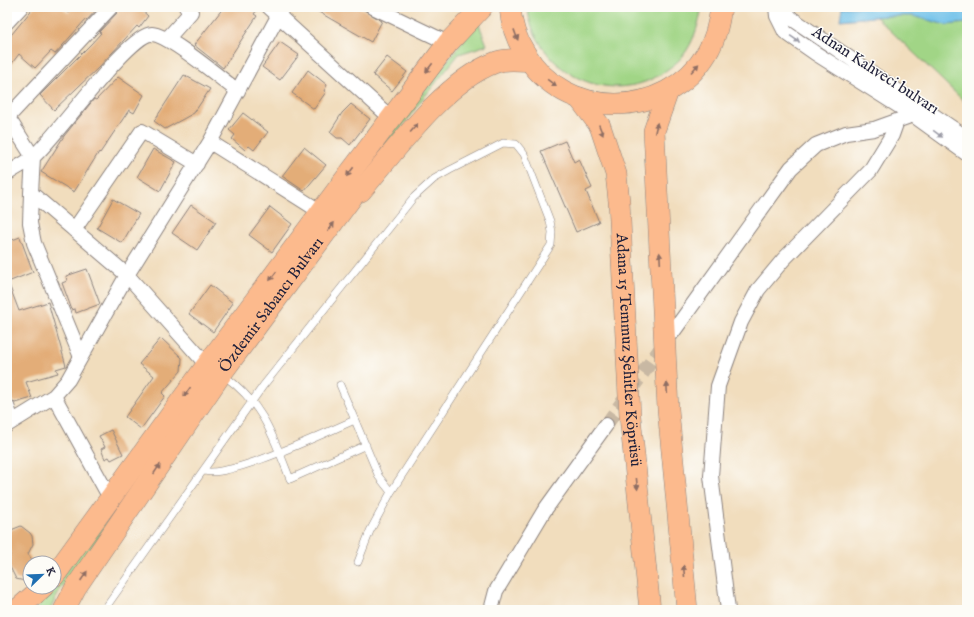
<svg xmlns="http://www.w3.org/2000/svg" width="974" height="617" font-family="'IM FELL English',serif">
<rect width="100%" height="100%" fill="#fdfcf7"/>
<filter id="ink" filterUnits="userSpaceOnUse"><feTurbulence type="fractalNoise" baseFrequency=".025" numOctaves="2"/><feDisplacementMap in="SourceGraphic" scale="8" xChannelSelector="R" yChannelSelector="G"/><feConvolveMatrix kernelMatrix="1 2 1 2 8 2 1 2 1" color-interpolation-filters="sRGB"/></filter>
<filter id="wash" filterUnits="userSpaceOnUse"><feTurbulence type="fractalNoise" baseFrequency=".012" numOctaves="4" result="noise"/><feDisplacementMap in="SourceGraphic" scale="16" xChannelSelector="R" yChannelSelector="G"/><feGaussianBlur stdDeviation="0.9" result="paint"/><feColorMatrix in="noise" values="0 0 0 0 0 0 0 0 0 0 0 0 0 0 0 0 0 1.4 0 .05"/><feComposite in="paint" operator="in"/></filter>
<g filter="url(#wash)">
<rect width="100%" height="100%" fill="#f1ddbd"/>
<path fill="#a1d586" stroke="#627c60" d="M 528,7 L 702,7 C 698,26 694,42 682,57 C 678,62 672,66 668,69 C 629,100 572,89 544,49 C 536,38 528,22 528,7 Z
M 866,7 L 967,7 L 967,104 Z
M 478,22 L 487,45 L 459,54 L 421,101 L 60,590 L 50,610 L 42,610 L 36,607 L 55,586 L 355,177 Z"/>
<path fill="#6dc0e9" stroke="#487192" d="M 842,7 L 967,7 L 967,23 L 946,25 L 913,16 L 885,16 L 840,20 Z"/>
<g id="blocks">
<path fill="#e3ad78" d="M 34,7 L 62,7 L 68,13 L 73,7 L 99,7 L 87,20 L 86,19 L 55,54 L 51,51 L 35,68 L 19,54 L 7,70 L 7,40 Z
M 119,7 L 138,7 L 148,16 L 139,28 L 137,26 L 99,67 L 54,110 L 40,95 L 91,44 L 101,33 L 99,32 L 117,13 Z
M 224,7 L 259,7 L 254,14 L 257,16 L 223,68 L 194,45 Z
M 310,7 L 359,7 L 382,21 L 371,42 Z
M 280,42 L 299,55 L 280,80 L 262,67 Z
M 387,57 L 407,72 L 392,91 L 373,75 Z
M 308,70 L 327,85 L 324,91 L 326,92 L 314,109 L 292,93 Z
M 184,75 L 210,89 L 194,113 L 165,129 L 154,121 Z
M 118,77 L 144,95 L 134,113 L 129,110 L 100,153 L 99,152 L 74,192 L 41,172 L 64,136 L 94,99 L 96,100 Z
M 351,104 L 370,119 L 350,145 L 342,138 L 337,138 L 330,132 L 342,113 Z
M 243,113 L 268,132 L 254,150 L 249,146 L 245,150 L 232,139 L 235,135 L 229,130 Z
M 565,141 L 574,162 L 579,159 L 592,188 L 586,191 L 599,222 L 576,232 L 541,151 Z
M 304,147 L 326,165 L 304,191 L 282,176 Z
M 153,149 L 176,162 L 160,191 L 137,177 Z
M 113,199 L 139,214 L 122,243 L 97,228 Z
M 191,205 L 216,222 L 197,250 L 172,233 Z
M 270,207 L 292,224 L 272,252 L 249,235 Z
M 20,237 L 33,272 L 8,282 L 19,311 L 48,302 L 66,366 L 56,369 L 58,373 L 26,382 L 32,398 L 15,403 L 9,398 L 7,391 L 7,242 Z
M 87,269 L 100,304 L 76,313 L 75,309 L 72,310 L 62,283 L 67,281 L 66,276 Z
M 210,285 L 233,303 L 213,332 L 189,314 Z
M 161,338 L 182,358 L 181,371 L 162,393 L 165,396 L 141,429 L 125,417 L 154,376 L 139,364 Z
M 111,430 L 123,454 L 111,460 L 109,457 L 105,459 L 101,449 L 105,447 L 99,436 Z
M 21,526 L 30,533 L 32,536 L 33,544 L 28,554 L 34,563 L 30,563 L 30,577 L 25,581 L 16,579 L 9,565 L 10,551 L 7,548 L 8,534 L 11,530 Z"/>
</g>
</g>
<g filter="url(#ink)">
<use href="#blocks" fill-opacity="0" stroke="#8a807c" stroke-width="1"/>
<g fill="none" stroke-linecap="round" stroke-linejoin="round">
<path stroke="#c8b8a3" stroke-width="14" stroke-dasharray="14 7" stroke-linecap="butt" d="M 606,425 L 665,342"/>
<defs>
<path id="service" d="M 223,375 C 263,403 273,436 290,479 L 366,445
M 340,385 L 379,477 L 391,492
M 204,471 C 229,479 326,432 355,420
M 104,610 L 263,386 L 413,198 L 434,179 L 450,170 L 503,143 L 516,144 L 524,154 L 550,221 L 552,232 L 551,245 L 391,492 L 370,531 L 358,562"/>
<path id="minor" d="M 269,7 L 391,118
M 373,7 L 448,43
M 776,7 L 777,16 L 785,32 L 815,53 L 913,115 L 967,154
M 781,7 L 791,18 L 967,138
M 7,22 L 21,7
M 167,39 L 191,12 L 186,7
M 7,116 L 33,157 L 31,193 L 127,275 L 207,365
M 8,117 L 111,7
M 210,142 L 321,212
M 7,174 C 15,168 25,164 33,157 C 55,139 129,33 152,34 C 170,35 221,79 238,91
M 31,193 L 30,223 L 34,243 L 81,357
M 74,230 L 142,131 L 197,164
M 673,332 L 791,168 L 816,145 L 846,133 L 874,129 L 913,115
M 54,396 L 110,498
M 7,406 L 12,421
M 7,425 L 54,396 L 68,380 L 127,275 L 210,142 L 283,7
M 491,610 L 496,591 L 544,511 L 606,425
M 728,610 L 711,476 L 718,386 L 741,322 L 758,290 L 783,260 L 870,171 L 892,135 L 897,121"/>
<g id="primary">
<path d="M 510,7 C 511,23 516,39 525,53 C 564,121 666,121 707,53 C 715,40 719,23 721,7"/>
<path d="M 668,91 L 654,131 L 668,409 L 687,610"/>
<path id="s1" d="M 579,98 L 600,126 L 616,174 L 619,201 L 630,416 L 650,610"/>
<path d="M 54,576 L 207,365 L 349,174 L 448,43 L 482,7"/>
<path d="M 17,610 L 43,587"/>
<path id="s2" d="M 64,610 L 76,587 L 221,374 L 355,193 L 361,191 C 395,151 444,82 494,63 C 505,58 518,60 530,61"/>
</g>
</defs>
<use href="#service" stroke="#8a807c" stroke-width="8"/>
<use href="#minor" stroke="#8a807c" stroke-width="16"/>
<use href="#primary" stroke="#8a807c" stroke-width="22"/>
<use href="#service" stroke="#fff" stroke-width="7"/>
<use href="#minor" stroke="#fff" stroke-width="14"/>
<use href="#primary" stroke="#fcba8d" stroke-width="21"/>
</g>
<defs><path id="oneway-solid" d="M-6-.8H1V-3.2L6.5 0L1 3.2V.8H-6Z"/></defs>
<g fill="#8f6e64">
<use href="#oneway-solid" transform="translate(516 35) rotate(70)"/>
<use href="#oneway-solid" transform="translate(429 68) rotate(127)"/>
<use href="#oneway-solid" transform="translate(695 68) rotate(-48)"/>
<use href="#oneway-solid" transform="translate(552 83) rotate(36)"/>
<use href="#oneway-solid" transform="translate(414 128) rotate(-50)"/>
<use href="#oneway-solid" transform="translate(656 128) rotate(-77)"/>
<use href="#oneway-solid" transform="translate(601 130) rotate(68)"/>
<use href="#oneway-solid" transform="translate(350 172) rotate(127)"/>
<use href="#oneway-solid" transform="translate(331 227) rotate(-54)"/>
<use href="#oneway-solid" transform="translate(660 258) rotate(-93)"/>
<use href="#oneway-solid" transform="translate(273 276) rotate(127)"/>
<use href="#oneway-solid" transform="translate(667 388) rotate(-93)"/>
<use href="#oneway-solid" transform="translate(187 392) rotate(126)"/>
<use href="#oneway-solid" transform="translate(157 469) rotate(-56)"/>
<use href="#oneway-solid" transform="translate(637 484) rotate(84)"/>
<use href="#oneway-solid" transform="translate(684 571) rotate(-95)"/>
<use href="#oneway-solid" transform="translate(84 576) rotate(-56)"/>
</g>
<g fill="#9c9ca7">
<use href="#oneway-solid" transform="translate(795 39) rotate(35)"/>
<use href="#oneway-solid" transform="translate(938 134) rotate(36)"/>
</g>
</g>
<g text-anchor="middle" dominant-baseline="central" stroke-width="3" stroke-linejoin="round" paint-order="stroke">
<g font-size="16" fill="#22223b" stroke="#fdfcf7">
<text transform="translate(875 71) rotate(33)">Adnan Kahveci bulvarı</text>
<text stroke="none"><textPath href="#s2" startOffset="369">Özdemir Sabancı Bulvarı</textPath></text>
<text stroke="none"><textPath href="#s1" startOffset="262">Adana 15 Temmuz Şehitler Köprüsü</textPath></text>
</g>
</g>
<rect width="974" height="617" fill="none" stroke="#fdfcf7" stroke-width="24"/>
<g transform="translate(42 575) rotate(67)"><circle r="19" fill="#fdfcf7" stroke="#a5a5ac"/>
<path d="M0-3L7 15L0 10L-7 15Z" fill="#1f6fb2"/>
<text y="-6" font-size="11" font-weight="bold" text-anchor="middle" fill="#22223b">K</text>
</g>
</svg>
